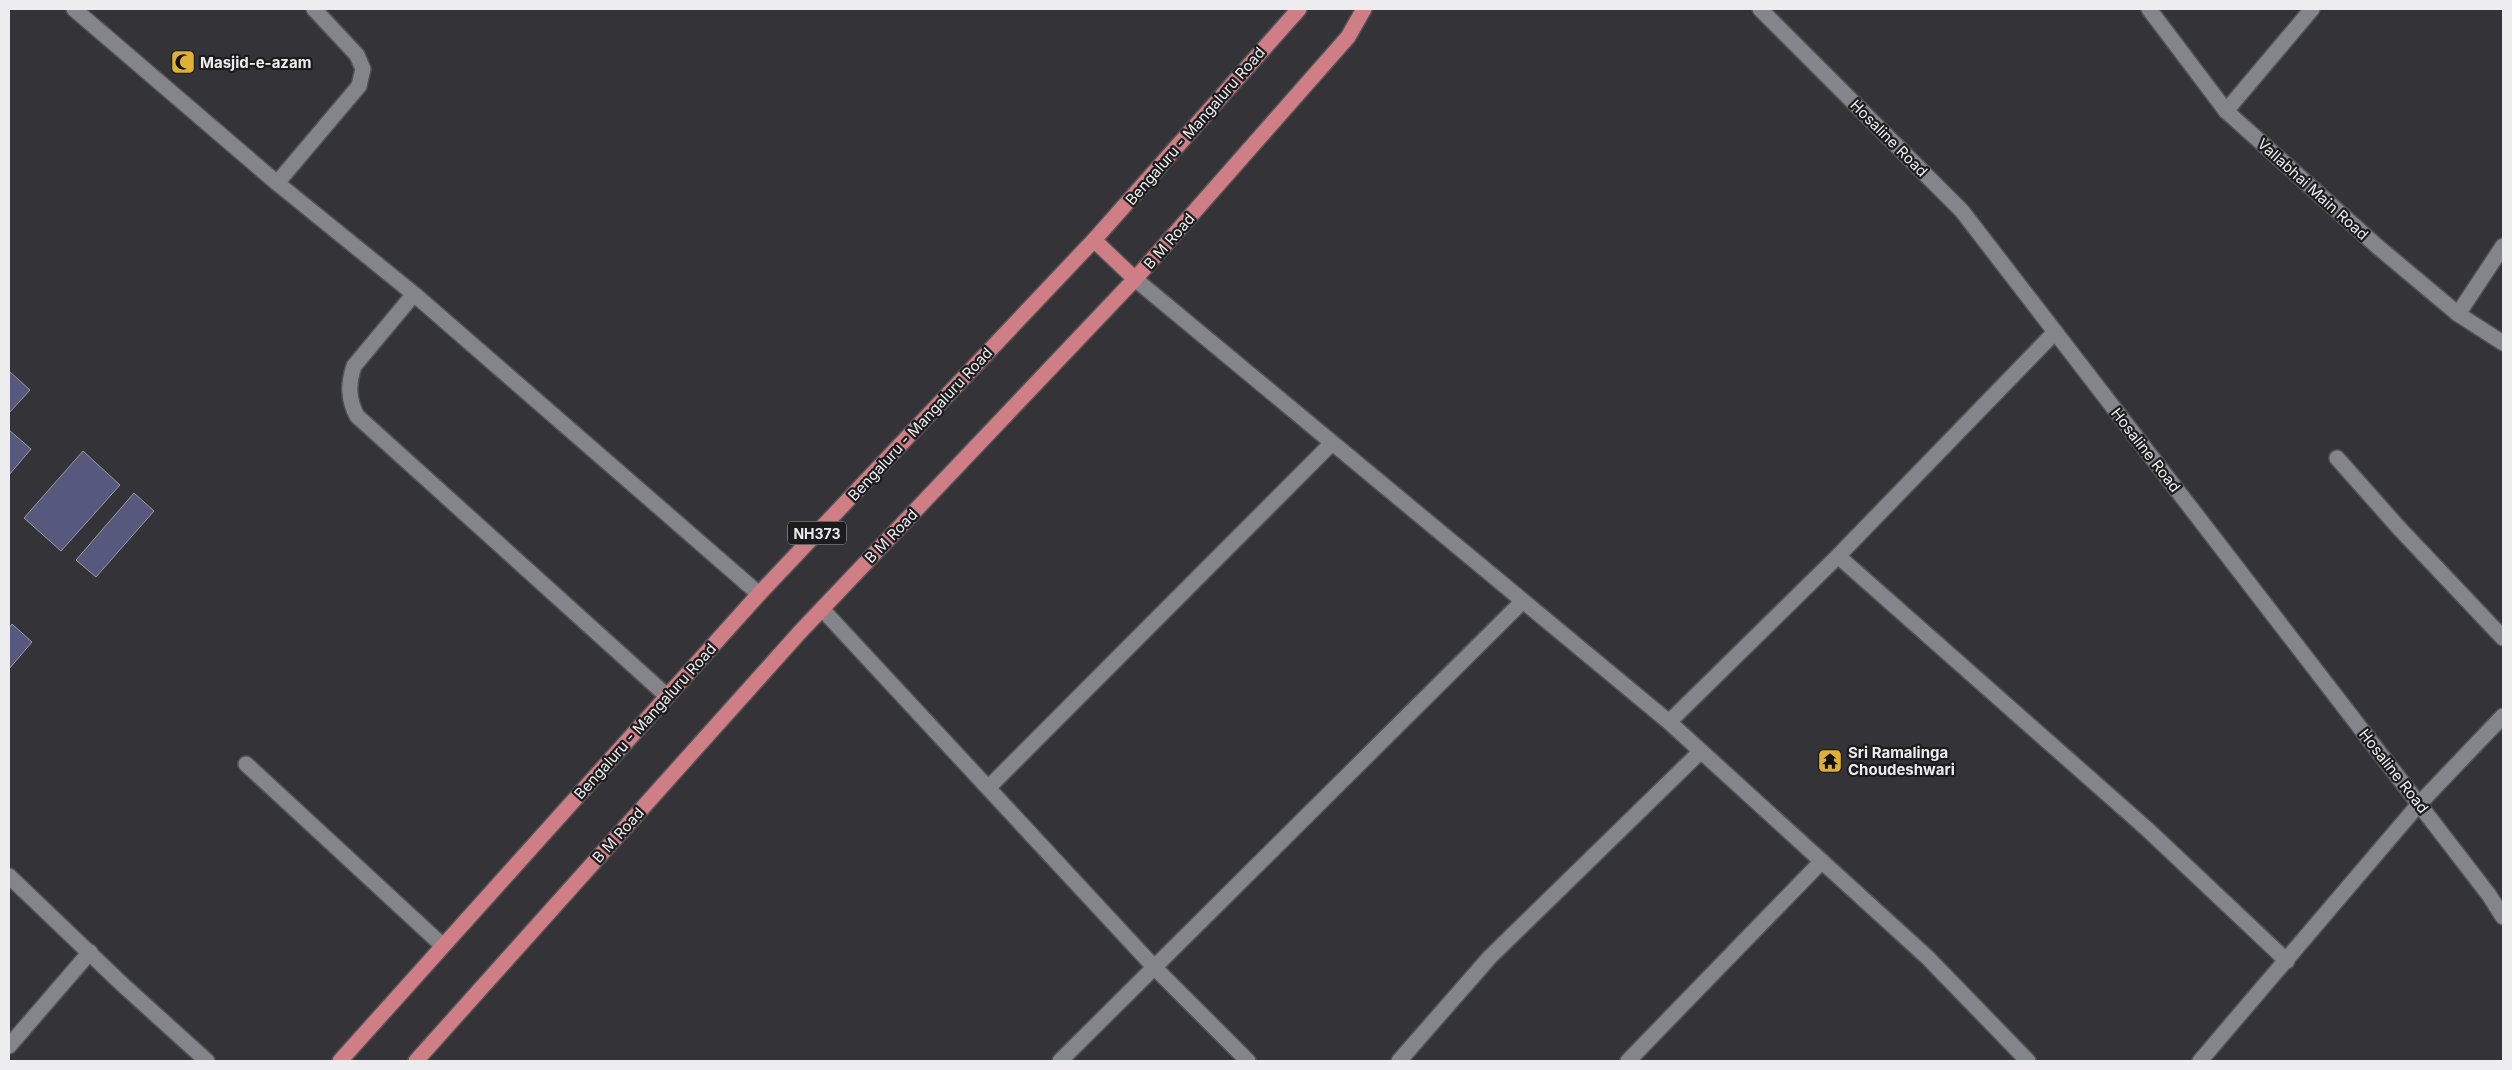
<svg xmlns="http://www.w3.org/2000/svg" width="2512" height="1070" font-family="Inter,sans-serif">
<rect width="100%" height="100%" fill="#343438"/>
<path fill="#56597d" stroke="#9b9ba0" d="M 9,371 L 30,390 L 9,413 Z
M 9,430 L 31,449 L 9,475 Z
M 83,451 L 120,485 L 61,551 L 24,518 Z
M 134,493 L 154,511 L 96,577 L 76,560 Z
M 12,624 L 32,642 L 9,669 L 9,628 Z"/>
<g fill="none" stroke-linecap="round" stroke-linejoin="round">
<defs>
<path id="service" d="M 246,764 L 443,946"/>
<path id="minor" d="M 74,9 L 277,183 L 414,294 L 759,594
M 2226,111 L 2312,9
M 277,183 L 359,86 L 363,69 L 357,55 L 314,9
M 1135,279 L 1669,722 L 1927,957 L 2028,1061
M 414,294 L 354,366 C 348,384 348,399 357,416 L 667,696
M 2458,314 L 2503,246
M 2337,458 L 2399,528 L 2503,638
M 1838,556 L 2147,829 L 2287,961
M 822,609 L 1155,968 L 1248,1061
M 1669,722 L 1838,556 L 2055,332
M 988,788 L 1332,443
M 2419,804 L 2503,716
M 9,876 L 123,985 L 207,1061
M 9,1046 L 90,952
M 1060,1061 L 1523,601
M 1399,1061 L 1490,957 L 1701,751
M 1628,1061 L 1822,861"/>
<path id="tertiary" d="M 1760,9 L 1962,211 L 2489,895 L 2503,917
M 2149,9 L 2226,111 L 2378,247 L 2458,314 L 2503,343
M 2200,1061 L 2419,804"/>
<path id="trunk" d="M 1094,240 L 1135,279
M 340,1061 L 759,594 L 1094,240 L 1299,9
M 416,1061 L 800,632 L 1135,279 L 1348,37 L 1364,9"/>
</defs>
<use href="#service" stroke="#525255" stroke-width="18"/>
<use href="#minor" stroke="#525255" stroke-width="18"/>
<use href="#tertiary" stroke="#525255" stroke-width="18"/>
<use href="#trunk" stroke="#525255" stroke-width="18"/>
<use href="#service" stroke="#84858a" stroke-width="15"/>
<use href="#minor" stroke="#84858a" stroke-width="15"/>
<use href="#tertiary" stroke="#84858a" stroke-width="15"/>
<use href="#trunk" stroke="#cf7e85" stroke-width="15"/>
</g>
<defs>
<symbol id="mosque-square" viewBox="-11 -11 22 22"><rect x="-9" y="-9" width="18" height="18" rx="4" fill="#ddb133" stroke="#1c1c1e"/><path d="M3.5-4.9A6 6 0 1 0 3.5 4.9A5 5 0 1 1 3.5-4.9Z" fill="#111"/></symbol>
<symbol id="temple-square" viewBox="-11 -11 22 22"><rect x="-9" y="-9" width="18" height="18" rx="4" fill="#ddb133" stroke="#1c1c1e"/><path d="M0-6L5-2H3V0L6.5 2.5H4V6H1.5V3h-3V6H-4V2.5H-6.5L-3 0V-2H-5Z" fill="#111"/></symbol>
</defs>
<g fill-rule="evenodd">
<use href="#mosque-square" x="169" y="48" width="28" height="28"/>
<use href="#temple-square" x="1816" y="747" width="28" height="28"/>
</g>
<g text-anchor="middle" dominant-baseline="central" stroke-width="4.5" stroke-linejoin="round" paint-order="stroke">
<rect fill="#1c1c1e" stroke="#aeaeb1" stroke-width="1" x="788" y="521.5" width="58" height="23" rx="4"/>
<g font-size="14" font-weight="bold" fill="#ededf0">
<text x="817" y="533">NH373</text>
</g>
<g font-size="15" font-weight="bold" fill="#ededf0" stroke="#1c1c1e" text-anchor="start">
<text x="200" y="62">Masjid-e-azam</text>
<text x="1848" y="752">Sri Ramalinga<tspan x="1848" dy="17">Choudeshwari</tspan></text>
</g>
<g font-size="15" fill="#ededf0" stroke="#1c1c1e">
<text transform="translate(1195 126) rotate(-49)">Bengaluru - Mangaluru Road</text>
<text transform="translate(1889 138) rotate(45)">Hosaline Road</text>
<text transform="translate(2313 189) rotate(42)">Vallabhai Main Road</text>
<text transform="translate(1169 241) rotate(-49)">B M Road</text>
<text transform="translate(920 424) rotate(-47)">Bengaluru - Mangaluru Road</text>
<text transform="translate(2146 450) rotate(52)">Hosaline Road</text>
<text transform="translate(891 536) rotate(-46)">B M Road</text>
<text transform="translate(645 721) rotate(-48)">Bengaluru - Mangaluru Road</text>
<text transform="translate(2394 771) rotate(52)">Hosaline Road</text>
<text transform="translate(618 835) rotate(-48)">B M Road</text>
</g>
</g>
<rect width="2512" height="1070" fill="none" stroke="#ededf0" stroke-width="20"/>
</svg>
